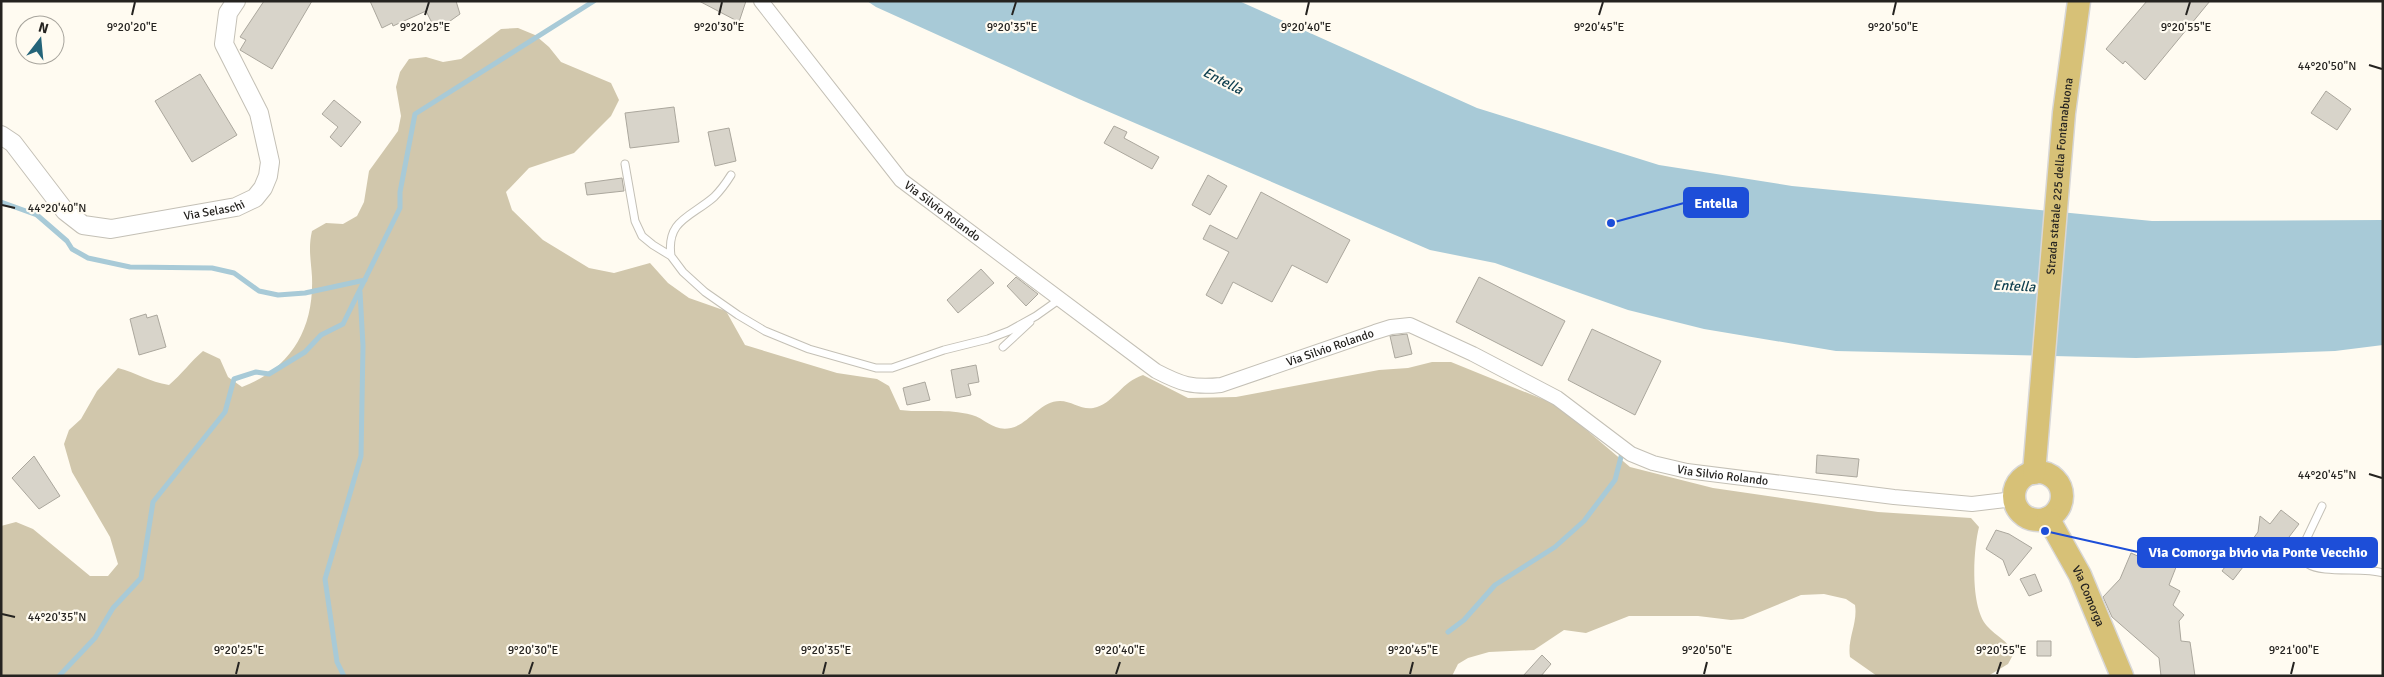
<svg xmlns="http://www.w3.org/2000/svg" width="2384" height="677" font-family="Signika,sans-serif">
<rect width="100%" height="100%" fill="#fffbf1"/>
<path fill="#d1c7ac" d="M 518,28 L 535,35 L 549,47 L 561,62 L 611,83 L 619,100 L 611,116 L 574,153 L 529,168 L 506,192 L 512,210 L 543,240 L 589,268 L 614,273 L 650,263 L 668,283 L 689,298 L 726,311 L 745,345 L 837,373 L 877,379 L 889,386 L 900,410 C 926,413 946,408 972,415 C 986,419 994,432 1011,428 C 1029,424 1040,401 1060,401 C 1073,401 1083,412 1097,407 C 1115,401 1122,382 1143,375 L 1188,398 L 1236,397 L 1379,370 L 1408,368 L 1432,362 L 1451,362 L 1557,405 L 1630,467 L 1713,488 L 1878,512 L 1971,518 L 1979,527 C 1973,551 1970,607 1987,626 C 1997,637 2006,639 2014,653 L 2008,664 L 1988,676 L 1877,676 L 1850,657 C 1847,639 1858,623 1855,605 L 1846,599 L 1824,594 L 1801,595 L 1743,619 L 1731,620 L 1698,616 L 1629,616 L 1586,633 L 1564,630 L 1534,650 L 1489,652 L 1468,658 L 1458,664 L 1452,676 L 1,676 L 1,526 L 16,522 L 33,529 L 90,576 L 108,576 L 118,564 L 110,537 L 72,472 L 64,444 L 69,430 L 81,419 L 97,391 L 118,368 C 137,373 149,382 169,385 C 182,374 191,361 203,351 L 220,359 L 228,377 L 242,387 C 291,368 314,329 312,277 C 311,260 308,248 312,231 L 326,223 L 343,224 L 357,216 L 364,202 L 369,171 L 398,131 L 401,116 L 396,87 L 400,72 L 409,59 L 426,57 L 443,62 L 461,59 L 501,29 Z"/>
<path fill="#a8cad7" d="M 867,1 L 1239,1 L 1477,108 L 1659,165 L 1792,186 L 2152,221 L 2383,220 L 2383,345 L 2335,351 L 2136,358 L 1836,351 L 1704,329 L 1628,310 L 1495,263 L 1430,250 L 1079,99 L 876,7 Z"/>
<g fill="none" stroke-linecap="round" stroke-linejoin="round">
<path stroke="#a8cad7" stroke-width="5" d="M 1,202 L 37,215 L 67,241 L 72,249 L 88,258 L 130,267 L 212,268 L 234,273 L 259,291 L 278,295 L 305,293 L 365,280
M 1448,632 L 1464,620 L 1495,585 L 1555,547 L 1584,521 L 1615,480 L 1622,453
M 59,676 L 95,638 L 113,608 L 141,578 L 153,502 L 225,412 L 234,379 L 256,372 L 269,374 L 305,352 L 321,335 L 343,324 L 400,208 L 400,192 L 415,114 L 594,1
M 344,676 L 337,662 L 325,579 L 361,456 L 363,346 L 360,292"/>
</g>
<path fill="#d8d4ca" stroke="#aba79d" d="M 264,1 L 312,1 L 272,69 L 240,50 L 246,40 L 240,37 Z
M 370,1 L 456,1 L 460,14 L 436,31 L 426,11 L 393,26 L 392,23 L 382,28 Z
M 699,1 L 746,1 L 739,22 Z
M 2147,1 L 2210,1 L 2145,80 L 2125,61 L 2123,64 L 2106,49 Z
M 200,74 L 237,135 L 192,162 L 155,101 Z
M 2326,91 L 2351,109 L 2337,130 L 2311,113 Z
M 334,100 L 361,122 L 341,147 L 330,137 L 338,127 L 322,114 Z
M 674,107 L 679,142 L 630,148 L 625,113 Z
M 1114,126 L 1127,132 L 1124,138 L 1159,157 L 1152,169 L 1104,143 Z
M 729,128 L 736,161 L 715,166 L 708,132 Z
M 1208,175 L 1227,186 L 1210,215 L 1192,205 Z
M 622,178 L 624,191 L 587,195 L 585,183 Z
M 1261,192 L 1350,240 L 1327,283 L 1292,265 L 1272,302 L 1233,282 L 1222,304 L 1206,295 L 1229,252 L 1203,239 L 1210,225 L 1237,239 Z
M 981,269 L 994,283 L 958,313 L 947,300 Z
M 1016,277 L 1038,294 L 1026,306 L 1007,286 Z
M 1479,277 L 1565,321 L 1542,366 L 1456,322 Z
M 146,314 L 147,318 L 157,315 L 166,347 L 139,355 L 130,319 Z
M 1592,329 L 1661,361 L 1635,415 L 1568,380 Z
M 1407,334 L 1412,354 L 1395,358 L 1390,336 Z
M 976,365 L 979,382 L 968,384 L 971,395 L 956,398 L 951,370 Z
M 925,382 L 930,400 L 907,405 L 903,388 Z
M 1817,455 L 1859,459 L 1857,477 L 1816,473 Z
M 34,456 L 60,496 L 39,509 L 12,478 Z
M 2281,510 L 2299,524 L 2269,563 L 2247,547 L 2258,532 L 2260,516 L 2270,524 Z
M 1996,530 L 2009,534 L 2032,548 L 2009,576 L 2003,560 L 1986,549 Z
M 2159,542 L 2182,552 L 2169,585 L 2180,591 L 2173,605 L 2184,615 L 2179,621 L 2181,641 L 2190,642 L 2195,676 L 2161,676 L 2159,658 L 2112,617 L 2103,597 L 2120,579 L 2131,553 L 2151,562 Z
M 2241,545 L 2253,554 L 2233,580 L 2222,571 Z
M 2035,574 L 2042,591 L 2029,596 L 2020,579 Z
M 2037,641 L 2051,641 L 2051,656 L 2037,656 Z
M 1542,655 L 1551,664 L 1541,676 L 1523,676 Z"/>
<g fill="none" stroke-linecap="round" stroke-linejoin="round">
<defs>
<path id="service" d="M 625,164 L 635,221 L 642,236 L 653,245 L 671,256 L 683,272 L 705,292 L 738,315 L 765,331 L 809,349 L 876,368 L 892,368 L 944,350 L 988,339 L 1009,331 L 1036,316 L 1060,299
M 671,256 C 666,220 691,217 714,197 C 721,190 726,183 731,175
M 1003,347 L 1030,322
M 2322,506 L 2303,546 C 2302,552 2302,560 2308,564 C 2322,574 2363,567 2383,573"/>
<g id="minor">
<path id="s1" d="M 761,1 L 901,180 L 1156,371 C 1181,384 1192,388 1221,385 L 1375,332 L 1391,327 L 1410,325 L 1473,354 L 1557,398 L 1631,454 L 1653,463 L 1687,471 L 1894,497 L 1972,504 L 2014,499"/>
</g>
<g id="tertiary">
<path id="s2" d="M 1,135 L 13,143 L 65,211 L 83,225 L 111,229 L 236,207 L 255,198 L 263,188 L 268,176 L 270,162 L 259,113 L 224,44 L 228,13 L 236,1"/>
</g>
<g id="primary">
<circle cx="2038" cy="496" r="24"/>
<path id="s3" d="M 2034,473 L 2064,113 L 2079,1"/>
<path id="s4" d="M 2048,518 L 2080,575 L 2122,676"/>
</g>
</defs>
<use href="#service" stroke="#c4c0b6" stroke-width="9"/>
<use href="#minor" stroke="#c4c0b6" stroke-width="16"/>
<use href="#tertiary" stroke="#c4c0b6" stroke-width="20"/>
<use href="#primary" stroke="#d8d7d7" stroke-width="25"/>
<use href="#service" stroke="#fff" stroke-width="7"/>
<use href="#minor" stroke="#fff" stroke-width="14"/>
<use href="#tertiary" stroke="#fff" stroke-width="18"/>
<use href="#primary" stroke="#d7c177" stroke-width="22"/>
</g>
<path fill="none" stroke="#252320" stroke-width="2" d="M 132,15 L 135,2M 425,15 L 429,2M 719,15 L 722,2M 1012,15 L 1016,2M 1306,15 L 1309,2M 1599,15 L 1603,2M 1893,15 L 1896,2M 2186,15 L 2190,2M 2369,65 L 2382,69M 2,205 L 15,208M 2369,474 L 2382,478M 2,614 L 15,617M 236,674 L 239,662M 529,674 L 533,662M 823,674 L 826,662M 1116,674 L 1120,662M 1410,674 L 1413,662M 1704,674 L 1707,662M 1997,674 L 2001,662M 2291,674 L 2294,662"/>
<g text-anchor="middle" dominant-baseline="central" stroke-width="4.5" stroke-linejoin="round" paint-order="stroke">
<g font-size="12" fill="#252320" stroke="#fffbf1">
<text stroke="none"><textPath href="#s3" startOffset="298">Strada statale 225 della Fontanabuona</textPath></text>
<text stroke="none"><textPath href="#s2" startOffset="256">Via Selaschi</textPath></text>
<text stroke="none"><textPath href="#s1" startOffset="279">Via Silvio Rolando</textPath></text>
<text stroke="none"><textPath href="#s1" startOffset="729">Via Silvio Rolando</textPath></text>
<text stroke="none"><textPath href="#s1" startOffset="1164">Via Silvio Rolando</textPath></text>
<text stroke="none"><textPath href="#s4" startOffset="88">Via Comorga</textPath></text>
</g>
<g font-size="14" font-style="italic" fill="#0c3d4d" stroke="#fffbf1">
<text transform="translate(1223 81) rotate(27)">Entella</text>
<text transform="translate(2014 286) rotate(3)">Entella</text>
</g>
</g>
<g font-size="12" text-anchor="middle" fill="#252320" stroke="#fffbf1" stroke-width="4.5" stroke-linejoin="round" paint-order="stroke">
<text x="132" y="31">9°20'20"E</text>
<text x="425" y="31">9°20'25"E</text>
<text x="719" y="31">9°20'30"E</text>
<text x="1012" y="31">9°20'35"E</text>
<text x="1306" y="31">9°20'40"E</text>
<text x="1599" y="31">9°20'45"E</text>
<text x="1893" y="31">9°20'50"E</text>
<text x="2186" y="31">9°20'55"E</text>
<text x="2327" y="70">44°20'50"N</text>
<text x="57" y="212">44°20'40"N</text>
<text x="2327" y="479">44°20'45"N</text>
<text x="57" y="621">44°20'35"N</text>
<text x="239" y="654">9°20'25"E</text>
<text x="533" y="654">9°20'30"E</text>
<text x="826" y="654">9°20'35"E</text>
<text x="1120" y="654">9°20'40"E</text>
<text x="1413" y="654">9°20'45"E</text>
<text x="1707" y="654">9°20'50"E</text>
<text x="2001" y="654">9°20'55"E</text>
<text x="2294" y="654">9°21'00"E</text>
</g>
<path fill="none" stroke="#1d4ed8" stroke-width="2" d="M1611 223L1684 203M2045 531L2138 552"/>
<g fill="#1d4ed8" stroke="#fffbf1" stroke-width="2">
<circle cx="1611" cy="223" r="5"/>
<circle cx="2045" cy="531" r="5"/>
</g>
<g fill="#1d4ed8" stroke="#1d4ed8" stroke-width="2">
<rect x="1684" y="188" width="64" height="29" rx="5"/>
<rect x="2138" y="538" width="239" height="29" rx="5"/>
</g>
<g font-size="14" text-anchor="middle" font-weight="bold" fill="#fff">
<text x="1716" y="208">Entella</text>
<text x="2258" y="557">Via Comorga bivio via Ponte Vecchio</text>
</g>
<rect width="2384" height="677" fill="none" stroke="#252320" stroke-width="5"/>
<g transform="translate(40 40) rotate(16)"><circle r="24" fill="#fffbf1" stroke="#a8a59d"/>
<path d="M0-4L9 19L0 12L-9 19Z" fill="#246479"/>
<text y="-8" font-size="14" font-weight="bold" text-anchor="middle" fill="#252320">N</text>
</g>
</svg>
